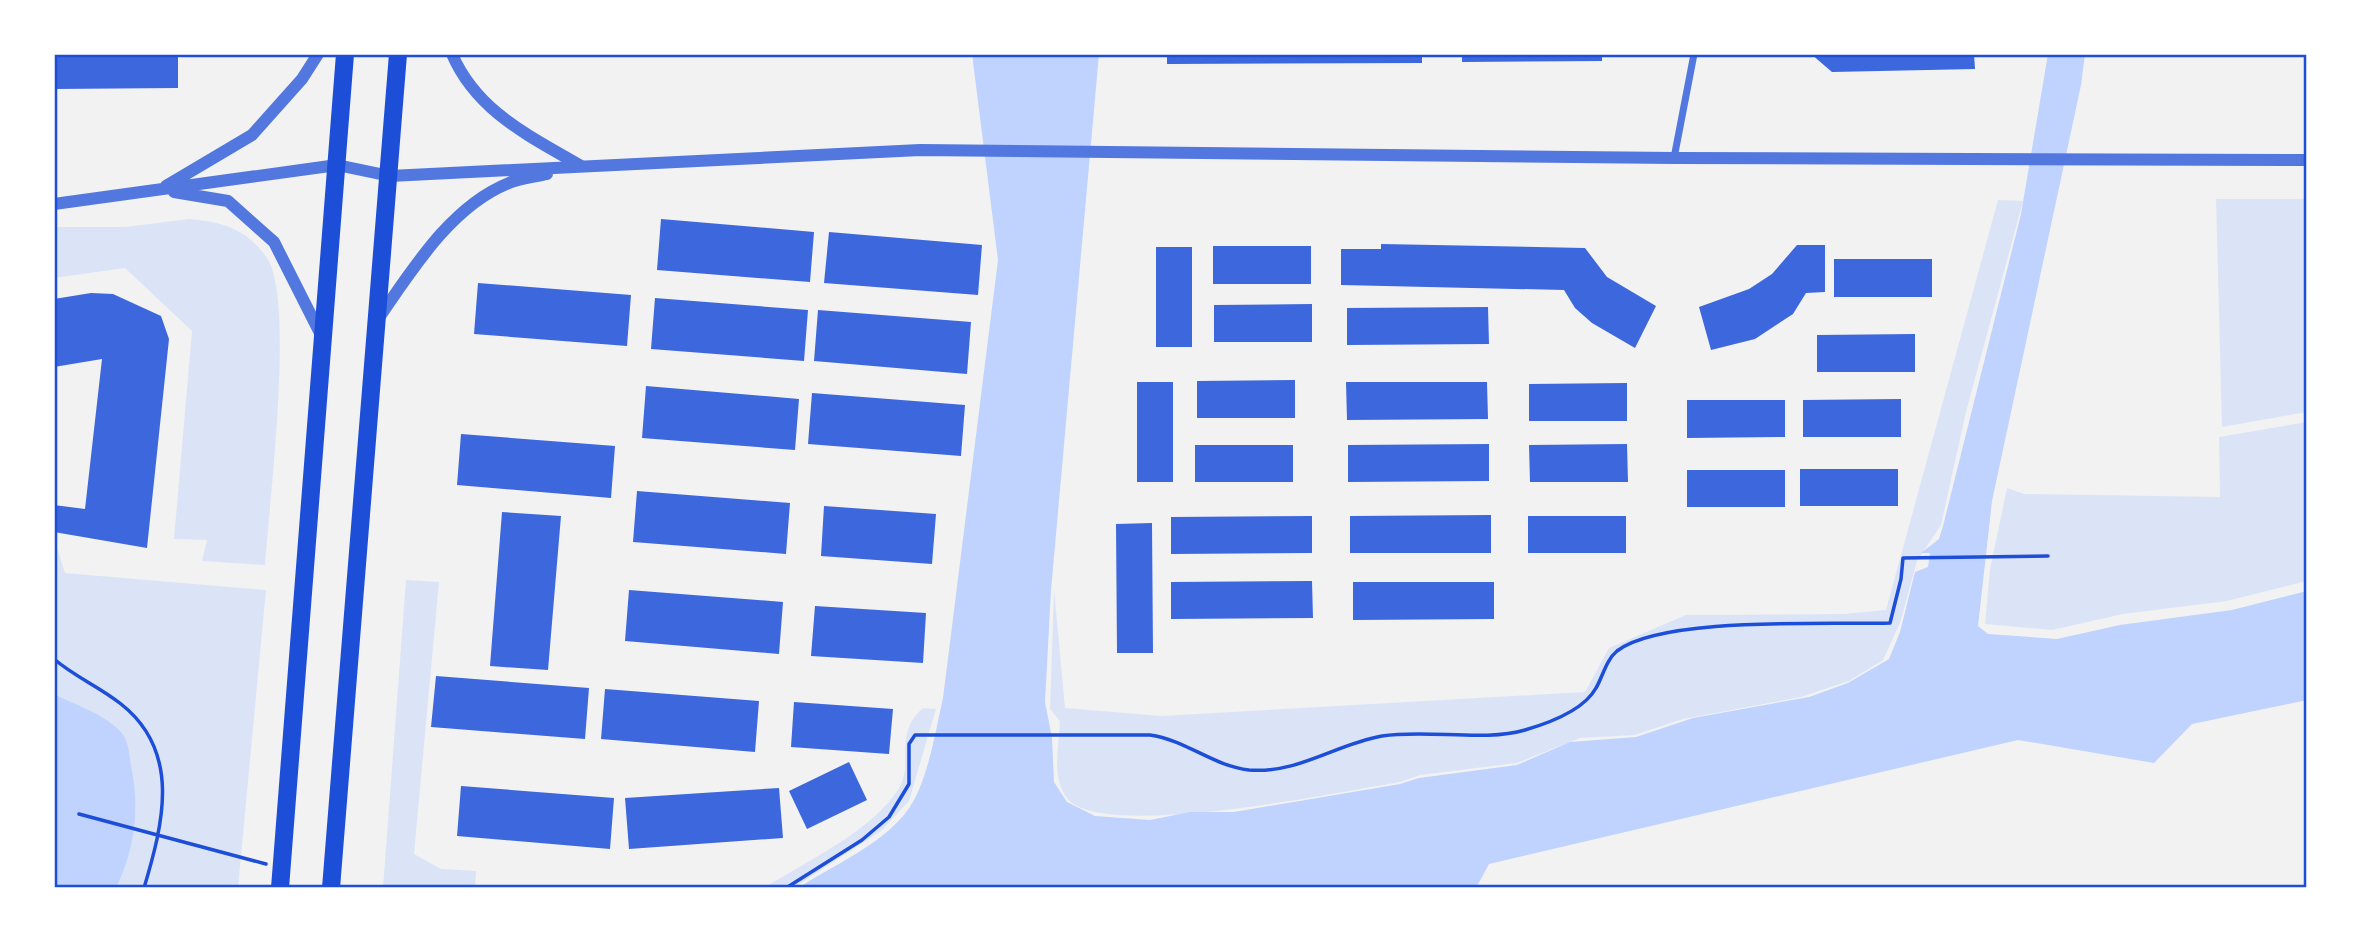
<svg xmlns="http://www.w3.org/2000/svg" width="2361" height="942" font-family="Bitter,serif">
<rect width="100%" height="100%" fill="#f2f2f2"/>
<path fill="#dbe4f7" d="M 2216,199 L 2307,199 L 2307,412 L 2222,427 Z
M 1998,200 L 2023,201 L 1966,412 L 1941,525 L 1917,561 L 1900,623 L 1883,660 L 1849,681 L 1801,697 L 1683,719 L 1635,735 L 1580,738 L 1517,763 L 1420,775 L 1400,782 C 1345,791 1099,842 1067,798 C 1051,776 1059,747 1060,721 L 1050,709 L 1054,589 L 1065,708 L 1161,716 L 1585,692 L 1609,648 L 1686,615 L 1844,614 L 1886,610 Z
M 189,219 C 222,222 246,228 267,258 C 295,298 269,506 265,565 L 202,561 L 207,540 L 174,539 L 192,331 L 125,268 L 54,278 L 54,227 L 125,227 Z
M 2307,422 L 2307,581 L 2227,601 L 2123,614 L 2052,630 L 1985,624 L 1990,569 L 2007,488 L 2024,494 L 2220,497 L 2219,437 Z
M 54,538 L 65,573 L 266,590 L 238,888 L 54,888 Z
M 406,580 L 439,582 L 414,854 L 441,869 L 476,871 L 475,888 L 383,888 Z
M 923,708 L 936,709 L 909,801 L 881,831 L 793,888 L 764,888 C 805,862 874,830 899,788 C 914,763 893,734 923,708 Z"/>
<path fill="#bfd3fe" d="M 972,54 L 1099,54 L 1051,590 L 1045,702 L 1052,738 L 1054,782 L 1067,802 L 1095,816 L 1150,820 L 1190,812 L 1234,812 L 1400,784 L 1419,778 L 1517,765 L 1570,742 L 1636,737 L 1693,718 L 1809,697 L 1848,683 L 1889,659 L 1900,632 L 1915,572 L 1928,567 L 1930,553 L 1921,553 L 1939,539 L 1943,526 L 2021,214 L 2048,54 L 2085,54 L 2081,85 L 1992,501 L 1978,626 L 1988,634 L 2057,639 L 2120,625 L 2232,610 L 2307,591 L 2307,700 L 2192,724 L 2154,763 L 2018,740 L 1489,864 L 1476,888 L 798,888 C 838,862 899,838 918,792 C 931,762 936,729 943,698 L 998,260 Z
M 54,694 C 77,706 101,712 120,731 C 129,740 129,754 131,766 C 140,809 135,848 116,888 L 54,888 Z"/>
<path fill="#3d67dc" d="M 54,54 L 178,54 L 178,88 L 54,89 Z
M 1167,54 L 1422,54 L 1422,63 L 1167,64 Z
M 1462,54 L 1602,54 L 1602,61 L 1462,62 Z
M 1811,54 L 1974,54 L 1975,69 L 1832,72 Z
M 661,219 L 814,232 L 810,282 L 657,270 Z
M 829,232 L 982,245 L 978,295 L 824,283 Z
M 1381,244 L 1585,248 L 1607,277 L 1656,306 L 1635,348 L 1592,323 L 1575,308 L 1564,290 L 1341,285 L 1341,249 L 1381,249 Z
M 1797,245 L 1825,245 L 1825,292 L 1806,293 L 1793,314 L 1755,339 L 1711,350 L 1699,307 L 1749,289 L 1772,274 Z
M 1213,246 L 1311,246 L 1311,284 L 1213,284 Z
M 1156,247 L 1192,247 L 1192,347 L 1156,347 Z
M 1834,259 L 1932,259 L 1932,297 L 1834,297 Z
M 478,283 L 631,295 L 627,346 L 474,334 Z
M 91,293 L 113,294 L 161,316 L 169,339 L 147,548 L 54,532 L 54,505 L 85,509 L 102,359 L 54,367 L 54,299 Z
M 655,298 L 808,310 L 804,361 L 651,349 Z
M 1312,304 L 1312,342 L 1214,342 L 1214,305 Z
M 1488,307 L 1489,344 L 1347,345 L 1347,308 Z
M 818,310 L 971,322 L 967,374 L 814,361 Z
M 1915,334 L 1915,372 L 1817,372 L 1817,335 Z
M 1295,380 L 1295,418 L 1197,418 L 1197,381 Z
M 1137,382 L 1173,382 L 1173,482 L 1137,482 Z
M 1346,382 L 1487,382 L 1488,419 L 1347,420 Z
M 1627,383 L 1627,421 L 1529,421 L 1529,384 Z
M 646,386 L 799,399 L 795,450 L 642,438 Z
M 812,393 L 965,405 L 961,456 L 808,444 Z
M 1901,399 L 1901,437 L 1803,437 L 1803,400 Z
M 1687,400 L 1785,400 L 1785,437 L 1687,438 Z
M 461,434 L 615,446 L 611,498 L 457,485 Z
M 1489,444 L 1489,481 L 1348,482 L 1348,445 Z
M 1627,444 L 1628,482 L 1530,482 L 1529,445 Z
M 1195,445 L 1293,445 L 1293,482 L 1195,482 Z
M 1800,469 L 1898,469 L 1898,506 L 1800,506 Z
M 1687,470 L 1785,470 L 1785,507 L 1687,507 Z
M 637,491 L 790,503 L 786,554 L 633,542 Z
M 824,506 L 936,514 L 932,564 L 821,556 Z
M 502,512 L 561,516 L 548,670 L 490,666 Z
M 1491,515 L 1491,553 L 1350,553 L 1350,516 Z
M 1312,516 L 1312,553 L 1171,554 L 1171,517 Z
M 1528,516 L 1626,516 L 1626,553 L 1528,553 Z
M 1152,523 L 1153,653 L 1117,653 L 1116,524 Z
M 1312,581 L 1313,618 L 1171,619 L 1171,582 Z
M 1353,582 L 1494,582 L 1494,619 L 1353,620 Z
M 629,590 L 783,602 L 779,654 L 625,641 Z
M 815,606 L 926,613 L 923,663 L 811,656 Z
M 436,676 L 589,688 L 585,739 L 431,727 Z
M 605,689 L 759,701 L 755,752 L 601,739 Z
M 794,702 L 893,709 L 889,754 L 791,747 Z
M 849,762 L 867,800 L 807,829 L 789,791 Z
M 461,786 L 614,798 L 610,849 L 457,836 Z
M 779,788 L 783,838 L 629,849 L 625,798 Z"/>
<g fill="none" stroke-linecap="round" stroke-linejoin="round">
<path stroke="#1d4ed8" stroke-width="3.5" d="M 54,659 C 75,677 100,687 121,704 C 182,752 163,824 144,888
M 79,814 L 266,864
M 786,888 L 862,840 L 889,817 L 909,784 L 909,744 L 915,735 L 1150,735 C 1186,740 1213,766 1249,770 C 1298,774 1336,744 1382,736 C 1427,729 1484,742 1525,730 C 1549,723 1584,710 1596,688 C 1603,676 1606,660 1617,651 C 1663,616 1828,625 1890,623 L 1901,579 L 1903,558 L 2048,556"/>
<path stroke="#5277de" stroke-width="7" d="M 1674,158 L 1694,54"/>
<path stroke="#5277de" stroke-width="12" d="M 452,54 C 477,112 530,136 581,166
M 166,186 L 252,135 L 302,79 L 318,54
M 174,192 L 228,201 L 274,242 L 322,337
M 54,204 L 337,165 L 390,176 L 920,150 L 1674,158 L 2307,160
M 378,319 C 412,270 451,206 509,183 C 521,178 535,177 547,174"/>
<path stroke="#1d4ed8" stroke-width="18" d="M 280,888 L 345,54
M 331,888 L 398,54"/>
</g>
<rect width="2361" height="942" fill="none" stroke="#ffffff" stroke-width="112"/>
<rect x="56" y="56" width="2249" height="830" fill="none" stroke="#1d4ed8" stroke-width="2.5"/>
</svg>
